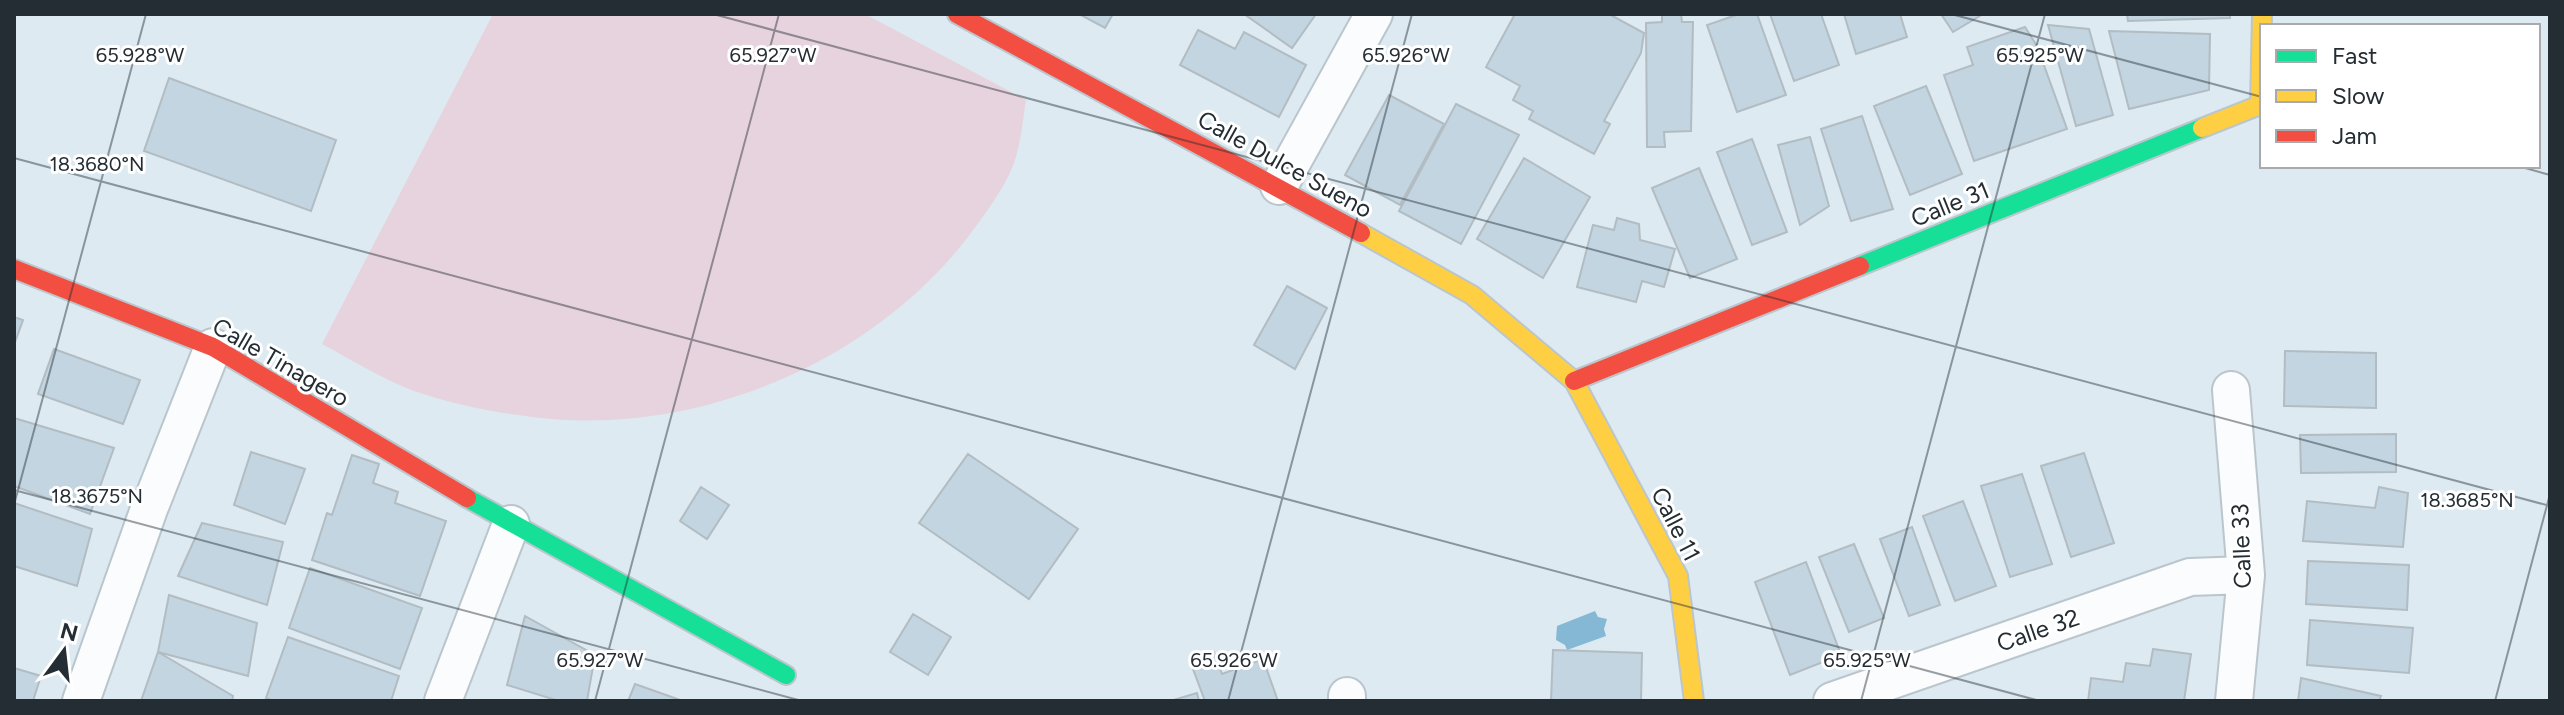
<svg xmlns="http://www.w3.org/2000/svg" width="2564" height="715" font-family="Figtree,sans-serif">
<rect width="100%" height="100%" fill="#ddeaf2"/>
<path fill="#e7d3dd" d="M 493,14 L 865,14 L 1026,100 C 1023,119 1021,141 1015,160 C 1006,187 985,214 968,237 C 869,365 693,438 532,417 C 493,412 451,404 414,391 C 382,379 352,360 322,344 Z"/>
<path fill="#85b8d5" d="M 1595,611 L 1598,617 L 1607,619 L 1604,629 L 1606,636 L 1567,650 L 1565,645 L 1556,640 L 1557,626 Z"/>
<path fill="#c2d5e1" stroke="#b2bcc2" stroke-width="2" d="M 1079,14 L 1113,14 L 1105,28 Z
M 1244,14 L 1316,14 L 1292,48 Z
M 1515,14 L 1609,14 L 1644,33 L 1641,53 L 1604,121 L 1610,124 L 1594,154 L 1529,119 L 1533,111 L 1513,100 L 1520,86 L 1486,67 Z
M 1662,14 L 1681,14 L 1682,22 L 1693,22 L 1691,131 L 1664,132 L 1665,147 L 1647,147 L 1646,23 L 1662,22 Z
M 1739,14 L 1757,14 L 1786,95 L 1737,112 L 1707,25 Z
M 1770,14 L 1821,14 L 1839,65 L 1794,81 Z
M 1844,14 L 1900,14 L 1907,37 L 1856,54 Z
M 1941,14 L 1983,14 L 1953,32 Z
M 2127,14 L 2230,14 L 2230,18 L 2128,21 Z
M 2048,25 L 2089,29 L 2113,115 L 2076,126 Z
M 2025,27 L 2037,46 L 2067,129 L 1974,161 L 1944,75 L 1973,65 L 1967,47 Z
M 1198,30 L 1235,49 L 1244,32 L 1306,65 L 1279,117 L 1180,65 Z
M 2109,31 L 2210,34 L 2209,90 L 2129,109 Z
M 169,78 L 336,140 L 311,211 L 144,151 Z
M 1926,86 L 1962,174 L 1910,195 L 1874,106 Z
M 1389,95 L 1444,124 L 1400,205 L 1345,175 Z
M 1456,104 L 1519,135 L 1461,244 L 1399,211 Z
M 1862,116 L 1893,209 L 1851,221 L 1821,129 Z
M 1810,137 L 1829,206 L 1800,225 L 1778,145 Z
M 1752,139 L 1787,232 L 1752,245 L 1717,152 Z
M 1524,158 L 1590,197 L 1543,278 L 1477,239 Z
M 1699,168 L 1737,259 L 1690,278 L 1652,188 Z
M 1617,218 L 1639,224 L 1640,240 L 1675,249 L 1664,287 L 1642,281 L 1636,302 L 1577,287 L 1593,225 L 1614,230 Z
M 1287,286 L 1327,308 L 1295,369 L 1254,345 Z
M 14,317 L 23,320 L 14,345 Z
M 54,349 L 140,380 L 123,424 L 38,394 Z
M 2285,351 L 2376,353 L 2376,408 L 2284,406 Z
M 14,418 L 114,448 L 90,514 L 14,486 Z
M 2396,434 L 2396,472 L 2301,473 L 2300,435 Z
M 251,452 L 305,469 L 285,524 L 234,505 Z
M 2084,453 L 2114,543 L 2071,557 L 2041,466 Z
M 968,454 L 1078,529 L 1029,599 L 919,523 Z
M 352,455 L 379,464 L 373,483 L 398,492 L 395,503 L 446,521 L 420,596 L 312,560 L 327,513 L 332,515 Z
M 2022,474 L 2052,564 L 2010,577 L 1981,486 Z
M 701,487 L 729,505 L 707,539 L 680,521 Z
M 2379,487 L 2408,493 L 2403,547 L 2303,541 L 2307,501 L 2375,508 Z
M 1963,501 L 1996,586 L 1955,601 L 1923,516 Z
M 14,503 L 92,529 L 77,586 L 14,566 Z
M 202,523 L 283,542 L 267,605 L 178,576 Z
M 1912,527 L 1940,605 L 1909,616 L 1880,539 Z
M 1854,544 L 1884,618 L 1849,632 L 1819,557 Z
M 2308,561 L 2409,565 L 2407,610 L 2306,604 Z
M 1806,562 L 1841,655 L 1790,675 L 1755,582 Z
M 310,568 L 422,608 L 400,669 L 289,628 Z
M 169,595 L 257,623 L 248,676 L 158,652 Z
M 913,614 L 951,637 L 928,675 L 890,652 Z
M 525,616 L 595,655 L 587,701 L 559,701 L 507,685 Z
M 2310,620 L 2413,628 L 2409,673 L 2307,665 Z
M 288,637 L 399,676 L 391,701 L 273,701 L 266,698 Z
M 2153,649 L 2191,654 L 2184,701 L 2088,701 L 2091,678 L 2123,682 L 2126,663 L 2150,666 Z
M 1553,650 L 1642,653 L 1641,701 L 1551,701 Z
M 158,652 L 233,696 L 232,701 L 141,701 Z
M 1214,652 L 1222,674 L 1263,659 L 1278,701 L 1205,701 L 1190,661 Z
M 14,668 L 41,676 L 33,701 L 14,701 Z
M 2301,678 L 2381,696 L 2379,701 L 2298,701 Z
M 635,684 L 683,701 L 628,701 Z
M 1197,693 L 1199,701 L 1170,701 Z"/>
<g fill="none" stroke-linecap="round" stroke-linejoin="round">
<defs>
<path id="street" d="M 1279,186 L 1374,14
M 2231,390 L 2246,575 L 2234,701
M 81,701 L 149,509 L 213,347
M 443,701 L 511,524
M 1347,701 L 1347,696
M 1832,701 L 2190,577 L 2246,575"/>
<path id="fast" d="M 1860,266 L 2202,128
M 467,498 L 786,675"/>
<path id="slow" d="M 2202,128 L 2260,105 L 2262,14
M 1361,233 L 1472,295 L 1574,381 L 1678,576 L 1694,701"/>
<path id="jam" d="M 957,14 L 1361,233
M 14,269 L 213,347 L 467,498
M 1574,381 L 1860,266"/>
</defs>
<use href="#street" stroke="#bbc5cc" stroke-width="40"/>
<use href="#fast" stroke="#bbc5cc" stroke-width="22"/>
<use href="#slow" stroke="#bbc5cc" stroke-width="22"/>
<use href="#jam" stroke="#bbc5cc" stroke-width="22"/>
<use href="#street" stroke="#fafcfd" stroke-width="36"/>
<use href="#fast" stroke="#16e098" stroke-width="18"/>
<use href="#slow" stroke="#ffcf43" stroke-width="18"/>
<use href="#jam" stroke="#f24e42" stroke-width="18"/>
</g>
<path fill="none" stroke="#242d33" stroke-width="2" stroke-opacity="0.45" d="M 713,14 L 2550,506M 1951,14 L 2262,97M 14,158 L 2040,701M 2518,166 L 2550,175M 14,490 L 802,701M 14,505 L 146,14M 595,701 L 779,14M 1228,701 L 1412,14M 1861,701 L 2045,14M 2495,701 L 2550,494"/>
<g text-anchor="middle" dominant-baseline="central" stroke-width="6" stroke-linejoin="round" paint-order="stroke">
<g font-size="24" fill="#242d33" stroke="#fff">
<text transform="translate(1285 164) rotate(29)">Calle Dulce Sueno</text>
<text transform="translate(1950 204) rotate(-22)">Calle 31</text>
<text transform="translate(281 362) rotate(30)">Calle Tinagero</text>
<text transform="translate(1676 524) rotate(63)">Calle 11</text>
<text transform="translate(2241 546) rotate(-92)">Calle 33</text>
<text transform="translate(2038 630) rotate(-19)">Calle 32</text>
</g>
</g>
<g font-size="20" text-anchor="middle" fill="#242d33" stroke="#fff" stroke-width="6" stroke-linejoin="round" paint-order="stroke">
<text x="140" y="62">65.928°W</text>
<text x="773" y="62">65.927°W</text>
<text x="1406" y="62">65.926°W</text>
<text x="2040" y="62">65.925°W</text>
<text x="97" y="171">18.3680°N</text>
<text x="97" y="503">18.3675°N</text>
<text x="2467" y="507">18.3685°N</text>
<text x="600" y="667">65.927°W</text>
<text x="1234" y="667">65.926°W</text>
<text x="1867" y="667">65.925°W</text>
</g>
<rect width="2564" height="715" fill="none" stroke="#242d33" stroke-width="32"/>
<rect x="2260" y="24" width="280" height="144" fill="#ffffff" stroke="#a7abad" stroke-width="2"/>
<rect x="2276" y="50" width="40" height="12" fill="#16e098" stroke="#a7abad" stroke-width="2"/>
<text x="2332" y="64" font-size="24" fill="#242d33">Fast</text>
<rect x="2276" y="90" width="40" height="12" fill="#ffcf43" stroke="#a7abad" stroke-width="2"/>
<text x="2332" y="104" font-size="24" fill="#242d33">Slow</text>
<rect x="2276" y="130" width="40" height="12" fill="#f24e42" stroke="#a7abad" stroke-width="2"/>
<text x="2332" y="144" font-size="24" fill="#242d33">Jam</text>
<g transform="translate(64 651) rotate(15)" stroke="#ffffff" stroke-width="6" paint-order="stroke">
<path d="M0-6L14 30L0 20L-14 30Z" fill="#242d33"/>
<text y="-12" font-size="22" font-weight="bold" text-anchor="middle" fill="#242d33">N</text>
</g>
</svg>
